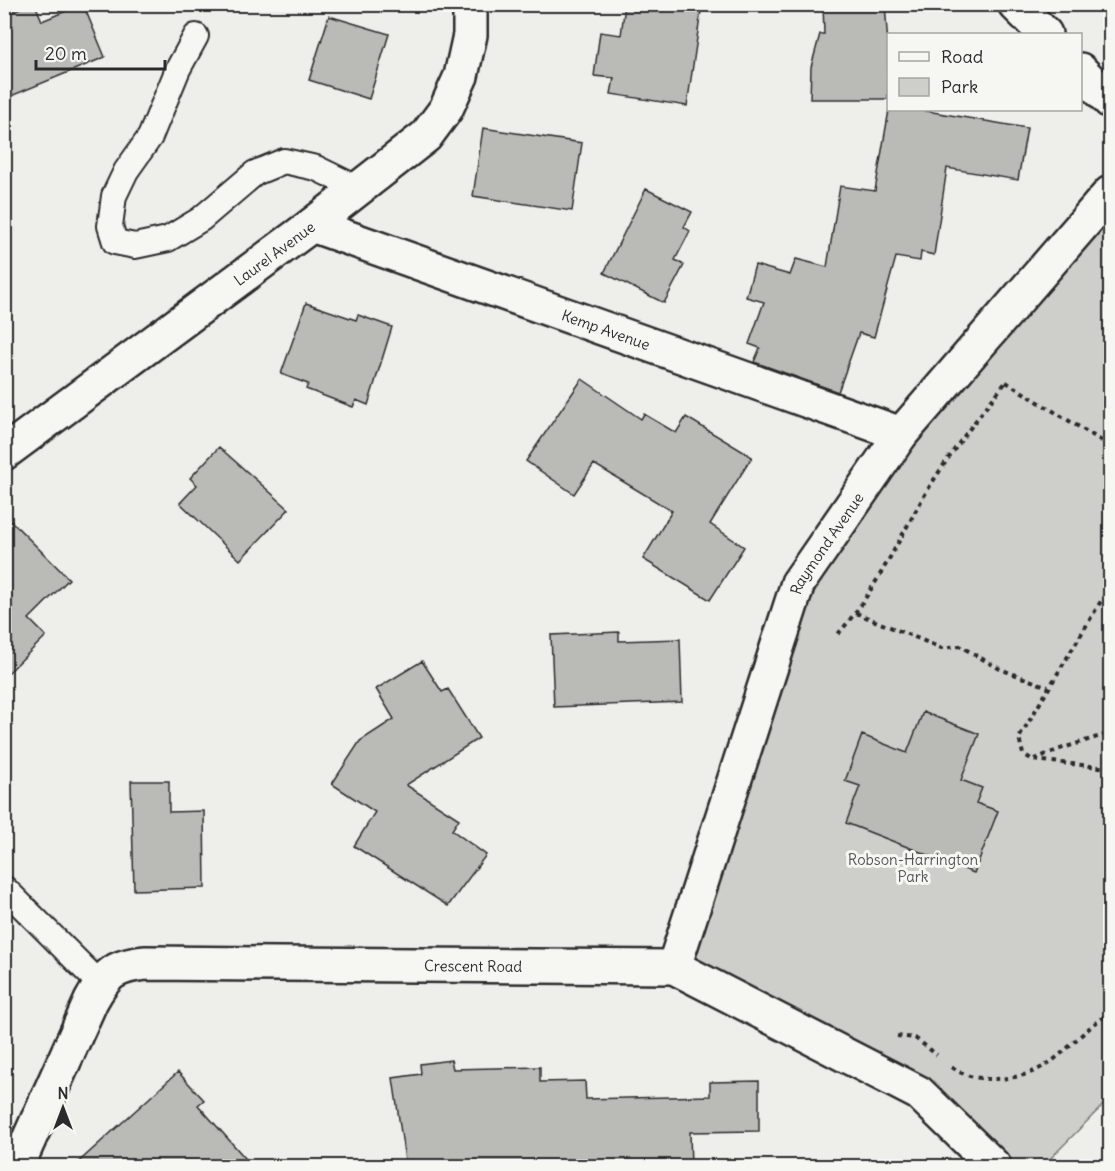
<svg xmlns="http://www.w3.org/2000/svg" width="1115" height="1171" font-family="Delius,sans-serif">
<rect width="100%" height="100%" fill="#eeeeea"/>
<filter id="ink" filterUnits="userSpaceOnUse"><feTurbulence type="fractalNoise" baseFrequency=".0167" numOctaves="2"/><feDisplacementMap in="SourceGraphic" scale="12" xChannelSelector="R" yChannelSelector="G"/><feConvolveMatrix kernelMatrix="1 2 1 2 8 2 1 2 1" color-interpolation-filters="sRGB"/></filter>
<g filter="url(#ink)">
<path fill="#cececa" stroke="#7c7c7a" stroke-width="1.5" d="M 1110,193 L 1110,1098 L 1043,1166 L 994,1166 L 919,1093 L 674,967 L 798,583 Z"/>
<path fill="#babab7" stroke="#2b2b2b" stroke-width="1.5" d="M 29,4 L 35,4 L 42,21 L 83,4 L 105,57 L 4,99 L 4,15 Z
M 657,4 L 702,4 L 687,106 L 611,94 L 614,78 L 594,76 L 600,32 L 621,35 L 625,5 L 656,10 Z
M 823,4 L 885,4 L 888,45 L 888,99 L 810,99 L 811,67 L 820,34 L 824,34 Z
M 329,16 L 389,34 L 369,99 L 309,80 Z
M 889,110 L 921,110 L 1027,128 L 1018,180 L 947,168 L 934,255 L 921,252 L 920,261 L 896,257 L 874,337 L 859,333 L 838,392 L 754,362 L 760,348 L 749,344 L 764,302 L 746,297 L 755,265 L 790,275 L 796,259 L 827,267 L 840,186 L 875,191 Z
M 483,128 L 582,143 L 572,211 L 473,196 Z
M 646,189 L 692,212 L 684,227 L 690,231 L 675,260 L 684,265 L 664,303 L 604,273 Z
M 306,303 L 356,320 L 358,315 L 392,327 L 368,405 L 356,400 L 353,407 L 306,389 L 308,384 L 281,374 Z
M 582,379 L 641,419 L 644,414 L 676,433 L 686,417 L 752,457 L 710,524 L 744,547 L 710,600 L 643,559 L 672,511 L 594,464 L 574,494 L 526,461 Z
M 219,447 L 289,509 L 240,560 L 180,503 L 197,485 L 190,478 Z
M 4,514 L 69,579 L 29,619 L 46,636 L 4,677 Z
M 619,632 L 619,641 L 680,639 L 682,702 L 554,707 L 551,635 Z
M 422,661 L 442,692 L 448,689 L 479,738 L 406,785 L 459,819 L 452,830 L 486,855 L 448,906 L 354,846 L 375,812 L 332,784 L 360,741 L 394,719 L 376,689 Z
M 923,712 L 979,734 L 961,780 L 982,788 L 976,803 L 998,811 L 974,873 L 846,823 L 860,786 L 845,781 L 862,735 L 907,753 Z
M 131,781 L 169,781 L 169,812 L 204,811 L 205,888 L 134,890 Z
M 451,1060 L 453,1069 L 540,1067 L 540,1082 L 585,1081 L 586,1099 L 710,1096 L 710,1082 L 759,1081 L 759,1131 L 690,1132 L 691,1167 L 406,1167 L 393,1078 L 421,1074 L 420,1064 Z
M 178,1072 L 204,1100 L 198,1105 L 253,1167 L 73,1167 Z"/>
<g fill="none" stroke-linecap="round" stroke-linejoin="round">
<defs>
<path id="lane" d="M 196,36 L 178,69 L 150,137 L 126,171 L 114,196 L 110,226 L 115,242 L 135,246 L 168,239 L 201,219 L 255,173 L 284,161 L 316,168 L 359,189
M 4,888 L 100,984"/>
<g id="street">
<path d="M 1015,4 L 1045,34"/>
<path d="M 1080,70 L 1110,101"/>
<path id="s1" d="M 312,225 L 901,434"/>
<path id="s2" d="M 4,453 L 312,225 L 426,136 L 446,109 L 461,76 L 470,35 L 470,4"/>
<path id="s3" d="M 674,967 L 798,583 L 901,434 L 1110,193"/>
<path id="s4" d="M 17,1166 L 91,1001 C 106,974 114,966 146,963 L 674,967 L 919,1093 L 994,1166"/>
</g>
</defs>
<use href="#lane" stroke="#2b2b2b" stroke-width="28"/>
<use href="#street" stroke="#2b2b2b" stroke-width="38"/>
<path stroke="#2b2b2b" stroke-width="4" stroke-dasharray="4.5 4.5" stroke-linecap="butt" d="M 1006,382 L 1110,446
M 1110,586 L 1019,738 L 1023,754 L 1033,760 L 1110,768
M 856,613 L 941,648 L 960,646 L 1000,669 L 1048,687
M 838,634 C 876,591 900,536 930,486 C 953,449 979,416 1006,382
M 1034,759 L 1063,748 L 1110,733
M 897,1036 L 915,1038 L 937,1055
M 952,1067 C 965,1077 980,1079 996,1079 C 1056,1077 1066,1040 1110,1013"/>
<use href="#lane" stroke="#f6f6f2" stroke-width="24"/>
<use href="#street" stroke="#f6f6f2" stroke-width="33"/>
</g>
</g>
<g text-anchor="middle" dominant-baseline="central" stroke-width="6" stroke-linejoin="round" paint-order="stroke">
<g font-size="15" fill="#2b2b2b" stroke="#f6f6f2">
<text stroke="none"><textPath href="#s2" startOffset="336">Laurel Avenue</textPath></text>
<text stroke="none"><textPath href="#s1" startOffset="312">Kemp Avenue</textPath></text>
<text stroke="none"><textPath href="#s3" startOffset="452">Raymond Avenue</textPath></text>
<text stroke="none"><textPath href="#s4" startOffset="579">Crescent Road</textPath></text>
</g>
<g font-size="15" fill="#545453" stroke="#f6f6f2">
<text x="913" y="859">Robson-Harrington<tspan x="913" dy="17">Park</tspan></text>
</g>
</g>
<rect width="1115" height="1171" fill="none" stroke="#f6f6f2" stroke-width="24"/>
<rect x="12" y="12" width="1091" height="1147" fill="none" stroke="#2b2b2b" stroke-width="2" filter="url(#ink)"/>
<rect x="887" y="33" width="195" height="78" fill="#f6f6f2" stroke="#a5a5a2" stroke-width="1.5"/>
<rect x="899" y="52" width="30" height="9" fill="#f6f6f2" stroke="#a5a5a2" stroke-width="1.5"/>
<text x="941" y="63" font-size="18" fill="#2b2b2b">Road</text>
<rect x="899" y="78" width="30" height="18" fill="#cececa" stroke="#a5a5a2" stroke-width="1.5"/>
<text x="941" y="93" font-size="18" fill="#2b2b2b">Park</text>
<g transform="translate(63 1108)" stroke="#f6f6f2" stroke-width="4.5" paint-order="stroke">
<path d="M0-4.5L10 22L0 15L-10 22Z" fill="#2b2b2b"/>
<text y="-9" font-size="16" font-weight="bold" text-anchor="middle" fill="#2b2b2b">N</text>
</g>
<path d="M36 60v9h129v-9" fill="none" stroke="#2b2b2b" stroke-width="3"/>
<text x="45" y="60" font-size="18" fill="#2b2b2b" stroke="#f6f6f2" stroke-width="4.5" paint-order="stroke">20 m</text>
</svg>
